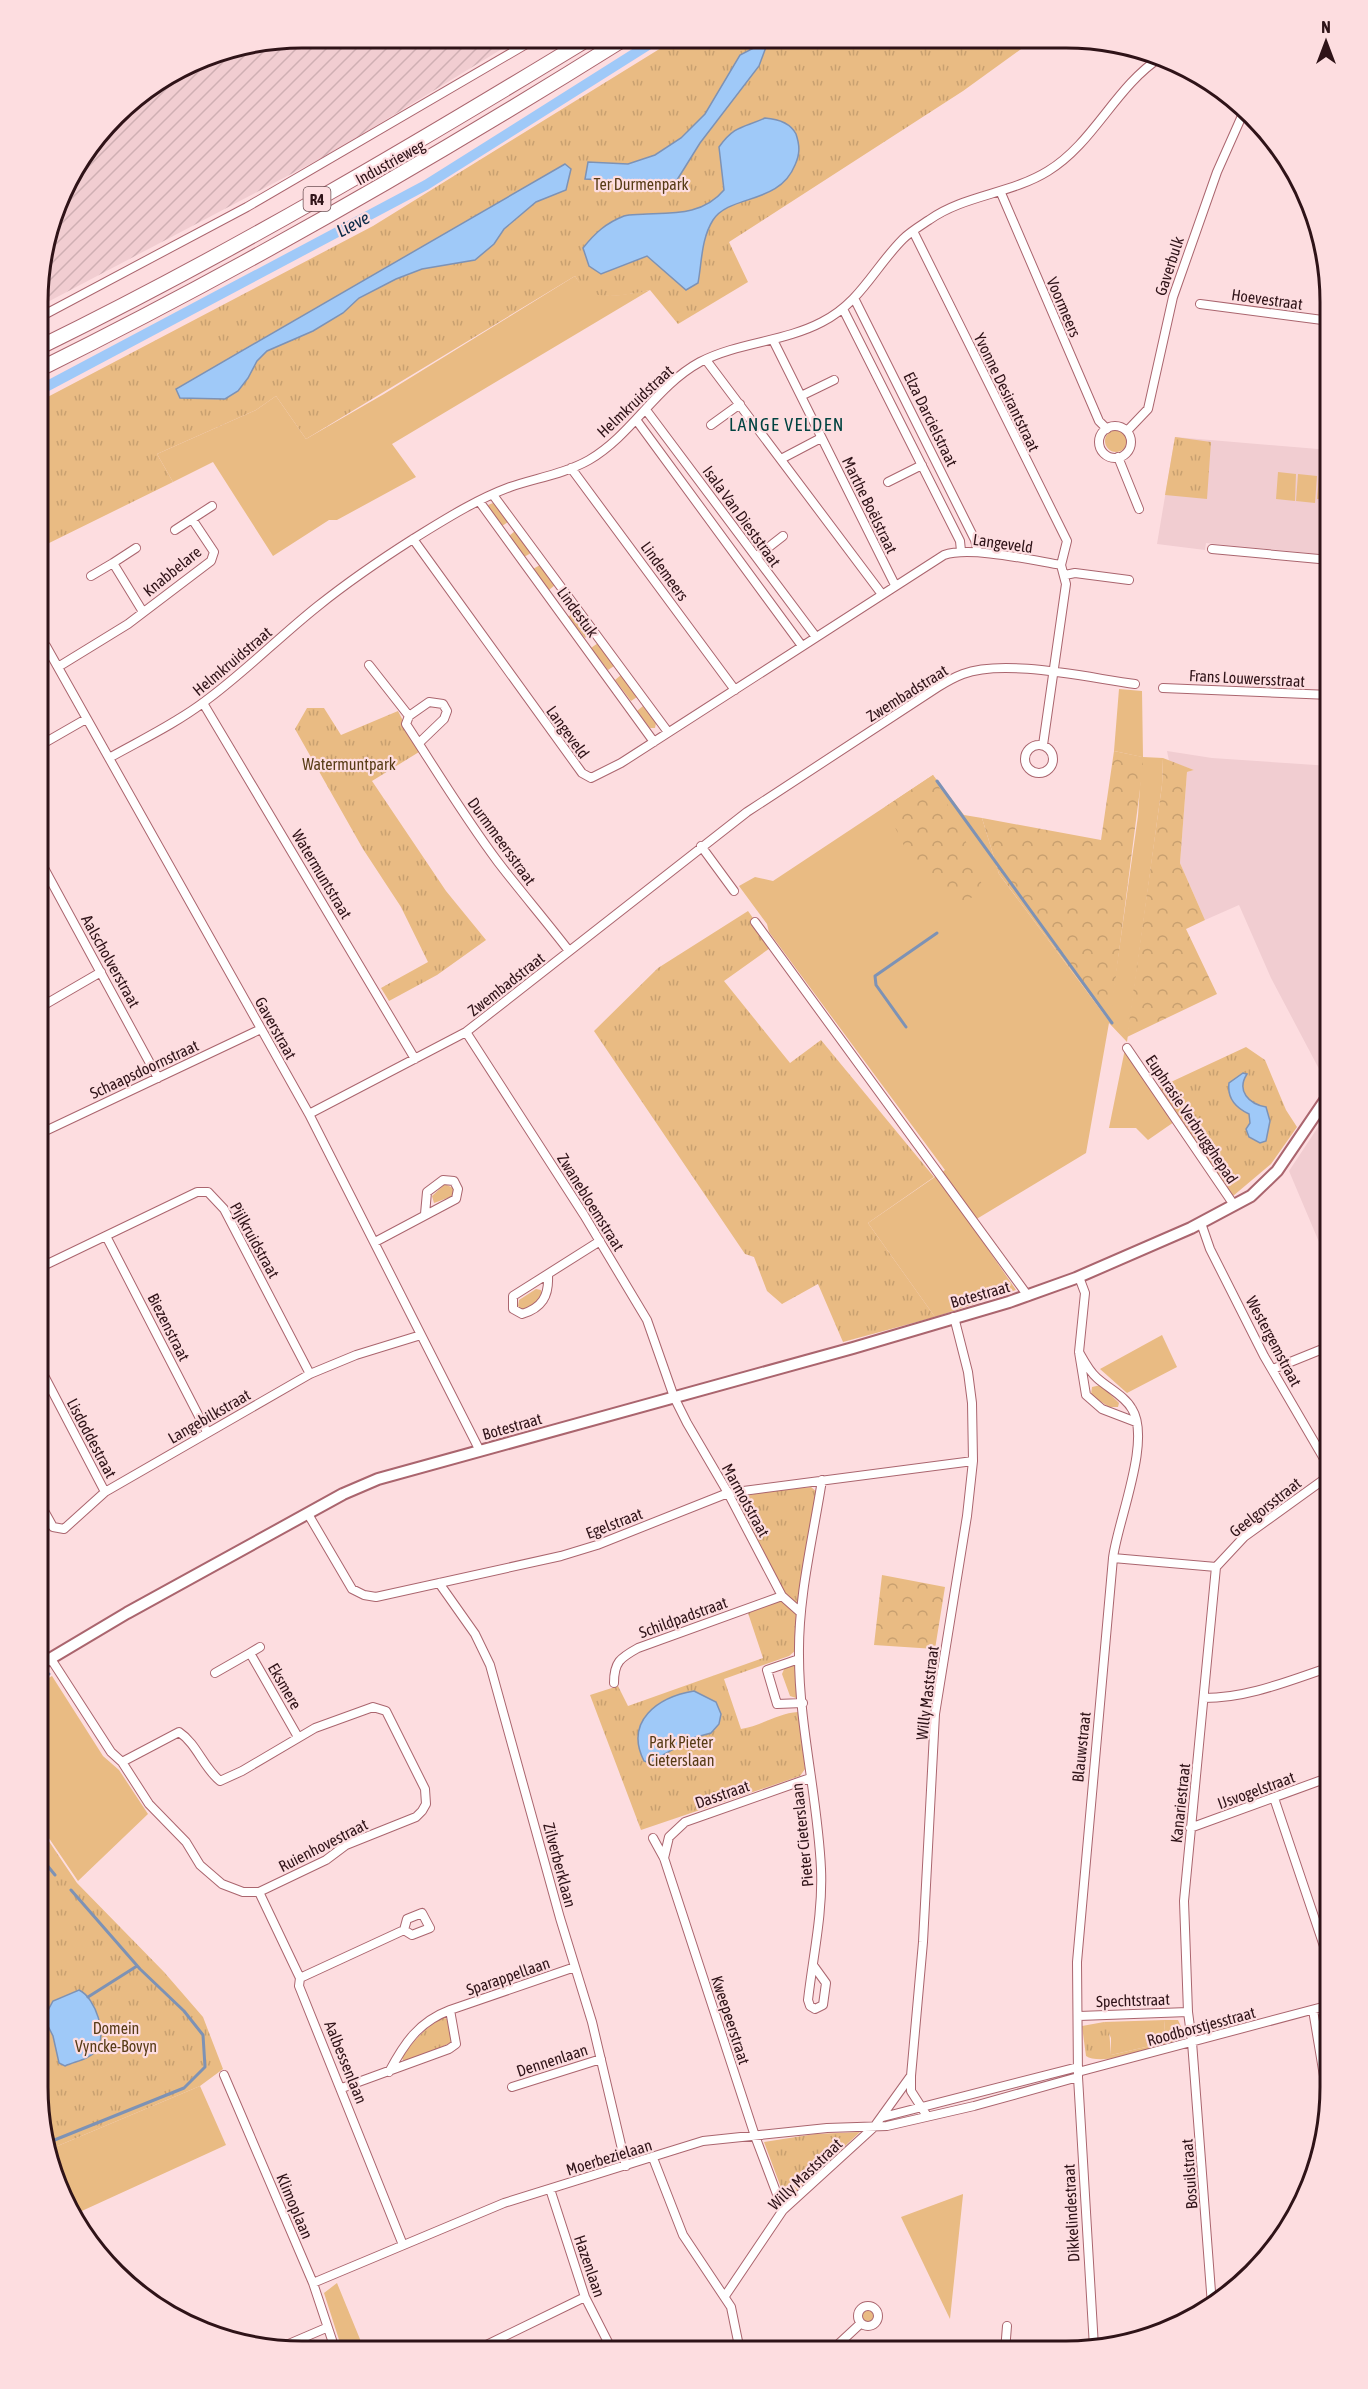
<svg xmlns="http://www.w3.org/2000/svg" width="1368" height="2389" font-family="'Asap Condensed',sans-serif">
<defs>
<pattern id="industrial-furrows" width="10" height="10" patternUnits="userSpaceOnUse" patternTransform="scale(1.5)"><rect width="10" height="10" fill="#f1cdd1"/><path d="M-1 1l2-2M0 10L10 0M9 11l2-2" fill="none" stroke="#cfafb3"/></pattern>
<pattern id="forest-crowns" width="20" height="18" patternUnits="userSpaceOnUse" patternTransform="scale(1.5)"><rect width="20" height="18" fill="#e9bb83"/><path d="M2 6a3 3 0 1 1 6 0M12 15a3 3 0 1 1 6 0" fill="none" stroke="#c8a070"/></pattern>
<pattern id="park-tufts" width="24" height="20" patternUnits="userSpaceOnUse" patternTransform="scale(1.5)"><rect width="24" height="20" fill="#e9bb83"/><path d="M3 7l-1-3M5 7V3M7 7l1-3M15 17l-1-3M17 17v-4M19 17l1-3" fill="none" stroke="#c8a070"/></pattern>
</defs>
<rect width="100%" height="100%" fill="#fddde0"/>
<path fill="#f1cdd1" d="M 1175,437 L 1330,450 L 1330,555 L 1206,543 L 1205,550 L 1157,544 Z
M 1167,751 L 1212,758 L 1330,766 L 1330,1078 L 1327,1084 L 1271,978 L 1239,905 L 1205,920 L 1180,863 L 1187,772 L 1194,770 L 1169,761 Z
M 1330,1109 L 1330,1268 L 1289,1171 Z"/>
<path fill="url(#industrial-furrows)" d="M 302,38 L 518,39 L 333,152 L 40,306 L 40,268 L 65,185 L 127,103 L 201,58 Z"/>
<path fill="#e9bb83" d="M 575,276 C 592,304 622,295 650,290 L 392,444 L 416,477 L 337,520 L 329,520 L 273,556 L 213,462 L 173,482 L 157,454 L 256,410 L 276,396 L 306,439 L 384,394 Z
M1105 441a11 11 0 1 1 22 0a11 11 0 1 1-22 0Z
M 1278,472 L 1296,474 L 1295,501 L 1276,499 Z
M 1298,474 L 1317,476 L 1315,503 L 1296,501 Z
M 1319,476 L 1330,477 L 1330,500 L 1317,499 Z
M 493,503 L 508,522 L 502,526 L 489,508 L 488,505 Z
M 515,531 L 531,553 L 524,557 L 509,536 Z
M 540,565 L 555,585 L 549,590 L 533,569 Z
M 574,612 L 590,634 L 585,638 L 568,617 Z
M 598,643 L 614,666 L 608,670 L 591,648 Z
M 621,675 L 637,697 L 631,701 L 615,680 Z
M 1119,689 L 1142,691 L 1143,757 L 1163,758 L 1162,785 L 1127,1042 L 1109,1023 L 1086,1153 L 970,1223 L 1016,1290 L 935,1317 L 868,1223 L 945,1170 L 769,932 L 767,924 L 739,886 L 755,877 L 773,881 L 933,775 L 964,815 L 982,818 L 999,874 L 1109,1021 L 1138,816 L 1142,757 L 1114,751 Z
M 643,706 L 656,723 L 655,728 L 650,728 L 637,711 Z
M 1125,1049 L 1174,1122 L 1148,1140 L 1136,1128 L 1109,1128 Z
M 445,1184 L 453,1188 L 453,1196 L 434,1203 L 432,1196 Z
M 536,1289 L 541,1290 L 543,1297 L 525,1310 L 521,1310 L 518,1306 L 519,1300 Z
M 1162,1335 L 1177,1367 L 1127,1393 L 1100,1369 Z
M 1101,1385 L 1119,1403 L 1118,1407 L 1109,1407 L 1091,1395 L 1092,1387 Z
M 789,1665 L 796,1665 L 796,1698 L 790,1696 L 782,1674 L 785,1667 Z
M 52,1676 L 103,1756 L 119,1770 L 148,1814 L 78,1881 L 38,1822 L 38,1684 Z
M 1165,2020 L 1163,2043 L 1111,2055 L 1111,2038 L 1104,2022 Z
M 200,2086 L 226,2145 L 73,2215 L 52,2172 L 48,2150 Z
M 963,2194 L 963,2195 L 950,2319 L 901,2217 Z
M 337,2283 L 364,2349 L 353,2349 L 351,2345 L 342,2349 L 324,2293 Z
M861 2315a7 7 0 1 1 14 0a7 7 0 1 1-14 0Z"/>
<path fill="url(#forest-crowns)" d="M 1114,751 L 1143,757 L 1143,766 L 1110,1022 L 999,874 L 982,818 L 1101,840 Z
M 1163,758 L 1194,770 L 1187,772 L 1180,863 L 1205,920 L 1186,929 L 1217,994 L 1127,1037 L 1162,785 Z
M 933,775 L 971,852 L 984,891 L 956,906 L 920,865 L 912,862 L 885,807 Z
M 882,1575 L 945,1587 L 935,1649 L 874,1645 Z"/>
<path fill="url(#park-tufts)" d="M 674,40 L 1031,42 L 963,91 L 729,242 L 748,282 L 678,324 L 650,290 C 630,294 600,302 583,288 C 580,285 577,279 575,276 L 306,439 L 276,396 L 256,410 L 157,454 L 173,482 L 39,548 L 40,401 L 373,226 Z
M 1175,437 L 1211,442 L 1207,499 L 1165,495 Z
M 307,708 L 324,708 L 341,735 L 398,711 L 419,752 L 372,781 L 446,891 L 486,940 L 437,975 L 389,1001 L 381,988 L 428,962 L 401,907 L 363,849 L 295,729 Z
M 748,911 L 773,946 L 724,981 L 790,1063 L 821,1040 L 934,1177 L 868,1223 L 935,1317 L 843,1342 L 818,1284 L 782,1304 L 767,1291 L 754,1257 L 745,1254 L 594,1031 L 658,968 Z
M 1246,1047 L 1265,1060 L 1286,1110 L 1297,1127 L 1271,1164 L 1233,1196 L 1158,1088 Z
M 811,1487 L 818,1493 L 796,1650 L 789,1656 L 724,1679 L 741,1729 C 761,1726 778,1713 798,1712 L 805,1769 L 800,1776 L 641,1830 L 590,1695 L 618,1686 L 628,1706 L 763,1658 L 748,1613 L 786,1599 L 738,1502 C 747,1490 795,1489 811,1487 Z
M 38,1825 L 77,1883 L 164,1972 L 203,2017 L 223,2069 L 200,2086 L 48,2150 L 38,2087 Z
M 443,2017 L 449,2020 L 453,2038 L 450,2043 L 405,2064 L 402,2058 C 413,2040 425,2029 443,2017 Z
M 1165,2020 L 1178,2020 L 1185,2035 C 1171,2047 1101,2067 1086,2056 L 1082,2026 L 1104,2022 L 1109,2029 L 1111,2055 L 1163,2043 Z
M 860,2132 L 786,2201 L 764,2142 L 815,2134 Z"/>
<path fill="#9fc9f8" stroke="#7d92b5" stroke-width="1.5" d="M 769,40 L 777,40 L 766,47 L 759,66 L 700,143 L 677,180 L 648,189 L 640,182 L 585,179 L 588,162 L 628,164 L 655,155 L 681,138 L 705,114 L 740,55 Z
M 765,118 C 777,119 790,122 796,134 C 800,146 800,154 795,165 C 779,205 730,194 713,220 C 701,239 702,262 698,283 L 686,290 L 647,256 L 601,274 L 589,266 L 583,248 C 595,233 606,223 624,216 C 630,214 639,215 647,214 C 676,213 704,214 724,190 L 719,147 C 735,125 743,128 765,118 Z
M 565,164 L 571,169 L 566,190 L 536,202 L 504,229 L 494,244 L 475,260 L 422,269 L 396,279 L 359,298 L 343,313 L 313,331 L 267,351 L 257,361 L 248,378 L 238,391 L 225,399 L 180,398 L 176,389 Z
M 1243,1073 L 1247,1074 C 1236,1091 1249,1104 1266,1107 L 1270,1121 L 1266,1141 L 1260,1143 L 1249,1137 L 1246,1129 L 1250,1123 L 1249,1114 C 1236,1108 1227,1098 1229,1083 Z
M 694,1691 L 716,1702 L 721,1714 L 719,1724 L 711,1733 L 693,1738 L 649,1763 L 644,1761 C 624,1721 658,1697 694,1691 Z
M 79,1990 C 96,1998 108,2036 96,2051 C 88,2060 76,2061 65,2066 L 59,2063 L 53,2036 L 45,2020 L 46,2014 L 53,2001 Z"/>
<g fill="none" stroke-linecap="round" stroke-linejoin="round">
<path stroke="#7d92b5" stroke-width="3" d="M 937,781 L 1112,1023
M 906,1027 L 876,985 L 875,976 L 937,933
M 38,1681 L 49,1674
M 38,1854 L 55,1875
M 88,1997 L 137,1966
M 47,2143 L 184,2088 L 205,2067 L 203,2035 L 184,2011 L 140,1969 L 71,1890"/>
<path stroke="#9fc9f8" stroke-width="10" d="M 40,390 L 426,185 L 656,40"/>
<defs>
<path id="street" d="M 1001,193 L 1099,421 L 1107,429
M 913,231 L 1067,541 L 1061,565
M 855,300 L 975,540 L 978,552
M 1200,304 L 1330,321
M 843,309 L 960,541 L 961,551
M 40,317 L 247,207 L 535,39
M 773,340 L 895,585
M 706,360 L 881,593
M 1329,380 L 1330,372
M 801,396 L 834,380
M 646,410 L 816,637
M 637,421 L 802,646
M 711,425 L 740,404
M1099 442a16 16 0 1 1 32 0a16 16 0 1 1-32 0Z
M 1127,431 L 1148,409 L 1173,297 L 1217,172 L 1245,109
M 1118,457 L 1139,509
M 781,459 L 821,438
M 571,468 L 735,690
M 888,482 L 922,465
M 493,495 L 668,732
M 479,501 L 654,742
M 175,530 L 192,519
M 413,539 L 582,773 L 591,778 L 621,763 L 944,555 C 970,546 1031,560 1061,565
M 136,548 L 113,563 L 143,612
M 1212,549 L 1330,560
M 756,557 L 783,536
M 1065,575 L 1075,573 L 1129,580
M 91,576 L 113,563
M 39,627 L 39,642
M 39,642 L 46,646 L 309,1114 L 480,1451
M 369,665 L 409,716
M 58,667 L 128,624 L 211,561 L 214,552 L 192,519 L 212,506
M 1163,688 L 1330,695
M 203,703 L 415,1059
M 419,743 L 444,719 L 447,711 L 443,704 L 429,702 L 409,716 L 406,724 C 436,770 465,818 498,862 C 521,892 546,921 569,951
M1025 759a14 14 0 1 1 28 0a14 14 0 1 1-28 0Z
M 1043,745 L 1066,584 L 1061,565
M 39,746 L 86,719
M 109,758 C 141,740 175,724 204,702 C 244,673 279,637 318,606 C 348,582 380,560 413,539 C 444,520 475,500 510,487 C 536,478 564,474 589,460 C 632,435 656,386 700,362 C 739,342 784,342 822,322 C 861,302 874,268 903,239 C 910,232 920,226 929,220 C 964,195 1011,194 1048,171 C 1094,143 1115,87 1161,57
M 701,846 L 734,891
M 39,859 L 158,1078
M 755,922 L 1028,1296
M 39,1008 L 101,972
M 466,1032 L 584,1215 L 647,1320 L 674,1397 L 687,1423 L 728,1493 L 782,1596 L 800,1612
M 1127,1048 L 1234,1205
M 309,1114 L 466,1032 L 747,812 L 938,687 C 946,682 955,677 963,674 C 1005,658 1089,678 1135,684
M 39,1134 L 261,1029
M 1201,1223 L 1210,1249 L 1264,1356 L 1330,1469
M 106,1236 L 207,1432
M 375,1242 L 456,1199 L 458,1189 L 454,1181 L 443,1180 L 427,1192 L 425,1214
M 39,1268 L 197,1192 L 208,1192 L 224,1209 L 310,1374
M 548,1276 C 549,1296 542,1308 522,1314 L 513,1309 L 513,1296 L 600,1241
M 1079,1277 L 1085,1293 L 1079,1352 L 1086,1395 L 1102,1409 L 1136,1422
M 1079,1352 C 1084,1361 1089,1371 1097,1378 C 1108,1388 1125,1396 1132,1409 C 1152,1440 1117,1523 1113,1558 L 1077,1962 L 1078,2077 L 1094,2347
M 38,1364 L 105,1492
M 1273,1369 L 1330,1346
M 38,1500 L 53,1527 L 64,1529 L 105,1492 L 310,1374 L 356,1355 L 421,1335
M 308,1514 L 352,1589 L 364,1595 L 376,1597 L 561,1556 L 597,1545 L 728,1493 L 973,1461
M 1113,1558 L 1216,1567
M 1216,1567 L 1244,1537 L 1330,1475
M 439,1583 L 475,1634 L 490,1665 L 560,1918 L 592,2022 L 626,2166
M 250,1653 L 260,1647
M 51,1659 L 111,1752 L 122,1762 L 149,1804 L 186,1842 L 200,1865 L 222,1884 L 243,1892 L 259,1892 L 326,1860 L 346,1845 L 416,1817 L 422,1811 L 426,1804 L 425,1789 L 386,1711 L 373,1707 L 315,1728 L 242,1771 L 220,1781 C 203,1767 197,1744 179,1732 L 122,1762
M 799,1659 L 767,1670 L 777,1704 L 803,1703
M 215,1673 L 250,1653 L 298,1737
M 614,1683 C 614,1662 620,1658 638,1648 L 782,1596
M 1204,1698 C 1248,1698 1288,1681 1330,1667
M 1274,1798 L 1330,1964
M 1190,1828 L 1330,1777
M 653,1838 L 664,1858 L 755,2136 L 783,2210
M 664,1858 L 669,1837 L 685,1822 L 810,1778
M 259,1892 L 300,1978 L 299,1986 L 403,2245
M 813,1965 L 826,1983 L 823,2005 L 815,2009 L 810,2006 L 808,2000 C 813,1956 823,1913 821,1869 C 818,1799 799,1726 799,1656 C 798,1597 813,1538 822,1480
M 300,1978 L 404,1930 L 412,1935 L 430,1928 L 422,1913 L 407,1919 L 404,1930
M 450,2010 L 575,1967
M 1313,2010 L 1329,2106
M 1079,2016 L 1188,2012
M 1078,2072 L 1330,2005
M 224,2075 L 313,2283 L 335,2349
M 512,2087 L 601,2059
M 342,2088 L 449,2049 L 456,2044 L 450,2010 C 418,2022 404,2044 389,2072
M 927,2116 L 911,2091 L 911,2076 L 923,1942 L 935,1714 L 967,1516 L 973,1461 L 972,1403 L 968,1372 L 954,1317
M 883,2117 L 1078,2067
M 653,2158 L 683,2235 L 731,2307 L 740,2351
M 550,2189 L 585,2297 L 612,2350
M 313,2283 L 504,2203 L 703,2141 L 827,2128 L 887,2126 L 974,2106 L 1078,2077
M 725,2296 L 783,2210 L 874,2127 L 910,2077
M 1212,2305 L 1192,2042 L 1188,2012 L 1184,1901 L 1216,1567
M858 2316a10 10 0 1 1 20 0a10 10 0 1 1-20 0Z
M 277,2349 L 326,2328
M 476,2350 L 585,2297
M 831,2351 L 859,2325
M 1005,2351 L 1007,2326"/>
<path id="secondary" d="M 38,1666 L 127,1613 L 343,1494 L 378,1479 L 853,1348 L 1009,1302 L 1076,1278 L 1191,1228 L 1251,1196 L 1277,1171 L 1330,1093"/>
<path id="highway" d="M 40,347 C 228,255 409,148 588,39
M 40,369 C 240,270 434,158 624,39"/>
</defs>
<use href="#street" stroke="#aa656e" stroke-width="10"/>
<use href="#secondary" stroke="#aa656e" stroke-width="14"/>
<use href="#highway" stroke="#aa656e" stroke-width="16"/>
<use href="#street" stroke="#fff" stroke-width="8"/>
<use href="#secondary" stroke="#fff" stroke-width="10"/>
<use href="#highway" stroke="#fff" stroke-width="14"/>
</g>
<g text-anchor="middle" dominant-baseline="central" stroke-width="4.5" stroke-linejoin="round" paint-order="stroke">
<rect fill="#fddde0" stroke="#6d5054" stroke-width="1.5" x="303.5" y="187" width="27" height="24" rx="4.5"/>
<g font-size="15" font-weight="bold" fill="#2f1318">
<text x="317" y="199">R4</text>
</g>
<g font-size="16" fill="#2f1318" stroke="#fddde0">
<text transform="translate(390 162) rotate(-29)">Industrieweg</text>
<text transform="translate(1169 266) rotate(-72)">Gaverbulk</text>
<text transform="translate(1267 299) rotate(8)">Hoevestraat</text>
<text transform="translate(1064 307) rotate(67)">Voormeers</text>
<text transform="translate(1007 392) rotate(64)">Yvonne Desirantstraat</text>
<text transform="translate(635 401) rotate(-43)">Helmkruidstraat</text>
<text transform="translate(931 419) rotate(64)">Elza Darcielstraat</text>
<text transform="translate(870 505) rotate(64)">Marthe Boëlstraat</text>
<text transform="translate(742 516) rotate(54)">Isala Van Dieststraat</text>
<text transform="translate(1003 543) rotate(8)">Langeveld</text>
<text transform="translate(172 571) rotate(-39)">Knabbelare</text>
<text transform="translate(665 571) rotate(54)">Lindemeers</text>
<text transform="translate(578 612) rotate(54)">Lindestuk</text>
<text transform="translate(232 661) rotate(-40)">Helmkruidstraat</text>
<text transform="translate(1247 678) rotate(3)">Frans Louwersstraat</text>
<text transform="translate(907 693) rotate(-32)">Zwembadstraat</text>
<text transform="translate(568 732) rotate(54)">Langeveld</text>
<text transform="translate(502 841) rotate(54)">Durmmeersstraat</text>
<text transform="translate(322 874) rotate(59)">Watermuntstraat</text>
<text transform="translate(111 961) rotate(61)">Aalscholverstraat</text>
<text transform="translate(506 984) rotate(-38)">Zwembadstraat</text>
<text transform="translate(276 1028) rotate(61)">Gaverstraat</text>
<text transform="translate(144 1069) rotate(-25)">Schaapsdoornstraat</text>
<text transform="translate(1192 1119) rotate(56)">Euphrasie Verbrugghepad</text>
<text transform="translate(591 1202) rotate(58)">Zwanebloemstraat</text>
<text transform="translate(255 1240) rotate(61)">Pijlkruidstraat</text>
<text transform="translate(980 1294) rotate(-16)">Botestraat</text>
<text transform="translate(169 1327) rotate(63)">Biezenstraat</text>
<text transform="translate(1274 1341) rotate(62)">Westergemstraat</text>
<text transform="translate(209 1416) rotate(-30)">Langebilkstraat</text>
<text transform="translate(512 1426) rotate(-16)">Botestraat</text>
<text transform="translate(92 1438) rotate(62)">Lisdoddestraat</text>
<text transform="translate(746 1500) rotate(61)">Marmotstraat</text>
<text transform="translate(1265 1507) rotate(-38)">Geelgorsstraat</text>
<text transform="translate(614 1523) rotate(-21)">Egelstraat</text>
<text transform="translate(683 1617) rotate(-20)">Schildpadstraat</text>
<text transform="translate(285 1686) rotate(60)">Eksmere</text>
<text transform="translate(927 1693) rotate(-83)">Willy Maststraat</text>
<text transform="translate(1081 1747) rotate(-84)">Blauwstraat</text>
<text transform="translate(1256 1790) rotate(-20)">IJsvogelstraat</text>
<text transform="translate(722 1794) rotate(-19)">Dasstraat</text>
<text transform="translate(1180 1803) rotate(-84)">Kanariestraat</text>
<text transform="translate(802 1835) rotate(-96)">Pieter Cieterslaan</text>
<text transform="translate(323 1845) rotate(-27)">Ruienhovestraat</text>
<text transform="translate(560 1865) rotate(75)">Zilverberklaan</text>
<text transform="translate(508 1976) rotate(-19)">Sparappellaan</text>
<text transform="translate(1133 2000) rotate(-2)">Spechtstraat</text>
<text transform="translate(731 2020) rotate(72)">Kweepeerstraat</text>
<text transform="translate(1201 2026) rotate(-15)">Roodborstjesstraat</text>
<text transform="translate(552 2060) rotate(-18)">Dennenlaan</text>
<text transform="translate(346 2062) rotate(68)">Aalbessenlaan</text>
<text transform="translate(609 2157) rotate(-17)">Moerbezielaan</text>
<text transform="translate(805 2174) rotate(-44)">Willy Maststraat</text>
<text transform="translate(1189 2174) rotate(-94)">Bosuilstraat</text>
<text transform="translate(295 2206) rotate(67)">Klimoplaan</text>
<text transform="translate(1071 2213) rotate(-93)">Dikkelindestraat</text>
<text transform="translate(590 2266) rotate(71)">Hazenlaan</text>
</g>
<g font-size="16" fill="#573b15" stroke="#fddde0">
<text x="641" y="184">Ter Durmenpark</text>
<text x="349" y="764">Watermuntpark</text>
<text x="681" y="1742">Park Pieter<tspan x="681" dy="18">Cieterslaan</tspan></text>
<text x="116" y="2028">Domein<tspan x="116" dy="18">Vyncke-Bovyn</tspan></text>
</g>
<g font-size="18" font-style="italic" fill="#0c2a48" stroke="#fddde0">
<text transform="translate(353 224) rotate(-28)">Lieve</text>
</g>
<g font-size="18" letter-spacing="1.5" fill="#004240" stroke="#fddde0">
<text x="787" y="424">LANGE VELDEN</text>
</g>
</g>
<path d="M0 0H1368V2389H0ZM302 48H1066A254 254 0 0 1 1320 302V2087A254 254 0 0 1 1066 2341H302A254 254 0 0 1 48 2087V302A254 254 0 0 1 302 48Z" fill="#fddde0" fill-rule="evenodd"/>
<path fill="none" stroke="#2f1318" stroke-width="3" d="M302 48H1066A254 254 0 0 1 1320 302V2087A254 254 0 0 1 1066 2341H302A254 254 0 0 1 48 2087V302A254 254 0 0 1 302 48Z"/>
<g transform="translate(1326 42)" stroke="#fddde0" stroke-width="4.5" paint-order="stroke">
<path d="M0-4.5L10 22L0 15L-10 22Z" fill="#2f1318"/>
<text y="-9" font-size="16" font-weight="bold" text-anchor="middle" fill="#2f1318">N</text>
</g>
</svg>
